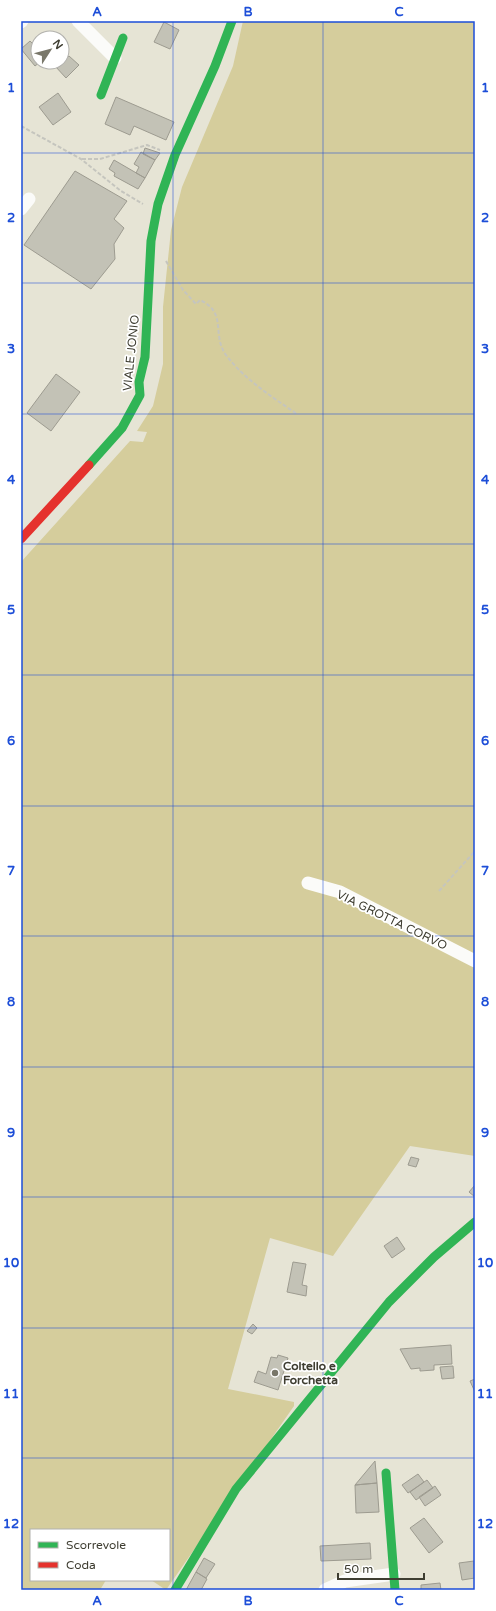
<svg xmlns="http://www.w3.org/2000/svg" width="496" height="1611" font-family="'Varela Round',sans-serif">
<rect width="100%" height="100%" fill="#e6e4d5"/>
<path fill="#d5cd9c" d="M 243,21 L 475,21 L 475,1156 L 410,1146 L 333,1256 L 270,1238 L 228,1389 L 294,1402 L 294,1406 L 166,1590 L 151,1580 L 169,1580 L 169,1530 L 31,1530 L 31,1580 L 106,1580 L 100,1590 L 21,1590 L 21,562 L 130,441 L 143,442 L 147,432 L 137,431 L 153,406 L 163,364 L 163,307 L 171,230 L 182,187 L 233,66 Z"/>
<path fill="#c3c2b6" stroke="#9d9b90" d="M 164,22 L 179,30 L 170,49 L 154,42 Z
M 38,40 L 38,62 L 40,62 L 35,66 L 21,49 L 30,41 L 33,44 Z
M 69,56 L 79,65 L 66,78 L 55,66 Z
M 58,93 L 71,112 L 53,125 L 39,107 Z
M 116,97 L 174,122 L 166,140 L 134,126 L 130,135 L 105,124 Z
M 145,148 L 160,153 L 155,160 L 143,154 Z
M 141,152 L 155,160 L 145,178 L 136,173 L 139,167 L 134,164 Z
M 114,160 L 145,178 L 138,189 L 114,176 L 115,173 L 109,169 Z
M 75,171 L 127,201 L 114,219 L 124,228 L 114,244 L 115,259 L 91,289 L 24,245 Z
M 56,374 L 80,392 L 51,431 L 27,413 Z
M 411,1157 L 419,1159 L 416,1167 L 408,1165 Z
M 475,1185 L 475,1197 L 469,1192 Z
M 397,1237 L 405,1249 L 392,1258 L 384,1246 Z
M 293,1262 L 306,1264 L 302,1285 L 307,1286 L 306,1296 L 287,1292 Z
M 253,1324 L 257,1328 L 252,1334 L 247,1331 Z
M 451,1345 L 452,1364 L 434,1365 L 434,1370 L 420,1371 L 420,1368 L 411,1369 L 400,1349 Z
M 278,1355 L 288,1358 L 278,1390 L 254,1382 L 258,1371 L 266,1374 L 271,1357 L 277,1358 Z
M 453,1366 L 454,1378 L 442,1379 L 440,1367 Z
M 475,1379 L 475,1392 L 470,1381 Z
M 375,1461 L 377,1483 L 355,1485 Z
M 418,1474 L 424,1482 L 408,1493 L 402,1485 Z
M 427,1480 L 433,1488 L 416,1500 L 410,1492 Z
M 377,1483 L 379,1512 L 356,1513 L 355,1485 Z
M 435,1486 L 441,1495 L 425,1506 L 419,1497 Z
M 424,1518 L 443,1542 L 429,1553 L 410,1528 Z
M 370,1543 L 371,1559 L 321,1561 L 320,1546 Z
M 204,1558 L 215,1564 L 206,1578 L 196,1572 Z
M 474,1561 L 475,1578 L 462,1580 L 459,1563 Z
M 196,1572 L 207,1579 L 201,1590 L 186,1590 Z
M 440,1583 L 441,1590 L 421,1590 L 421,1585 Z"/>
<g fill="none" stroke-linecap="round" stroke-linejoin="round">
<path stroke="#c5c5be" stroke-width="2" stroke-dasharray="4 2" stroke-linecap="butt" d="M 21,126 L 81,159 L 121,191 L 143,204
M 82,159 L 100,159 L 147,145 L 160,150
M 166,261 L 183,290 L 196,304 L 200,300 C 228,313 211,334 226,355 C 244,379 272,397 297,414
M 439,891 L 475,851"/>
<path stroke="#fbfbf9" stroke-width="13" d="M 78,21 L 115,58
M 21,22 L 22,21
M 21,209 L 29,199
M 308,883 L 340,892 L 475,961
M 325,1590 L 345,1581 L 394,1574"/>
<path stroke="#30b455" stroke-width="9" d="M 101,95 L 123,38
M 89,465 L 122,428 L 140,395 L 139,382 L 145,357 L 151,241 L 158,204 L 175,155 L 215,66 L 232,21
M 386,1473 L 395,1590
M 175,1590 L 236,1489 L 389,1302 L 434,1257 L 475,1222"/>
<path stroke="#e5322d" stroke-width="9" d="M 21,539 L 89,465"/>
</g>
<path fill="none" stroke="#1d4ed8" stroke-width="1" stroke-opacity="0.55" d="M 173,21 L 173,1590M 323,21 L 323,1590M 21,153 L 475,153M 21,283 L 475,283M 21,414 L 475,414M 21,544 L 475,544M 21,675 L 475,675M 21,806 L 475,806M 21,936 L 475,936M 21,1067 L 475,1067M 21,1197 L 475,1197M 21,1328 L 475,1328M 21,1458 L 475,1458"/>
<circle fill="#79776a" stroke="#fff" stroke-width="1.5" cx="275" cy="1373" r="4"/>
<g text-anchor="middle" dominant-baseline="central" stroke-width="3.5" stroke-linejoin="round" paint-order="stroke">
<g font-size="12" fill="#3e3d31" stroke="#fff">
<text transform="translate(131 353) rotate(-84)">VIALE JONIO</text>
<text transform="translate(392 920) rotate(26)">VIA GROTTA CORVO</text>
</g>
<g font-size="12" font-weight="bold" fill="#3e3d31" stroke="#fff" text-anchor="start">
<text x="283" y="1366">Coltello e<tspan x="283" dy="14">Forchetta</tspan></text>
</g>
</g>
<rect width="496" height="1611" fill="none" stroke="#ffffff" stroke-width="44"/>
<rect x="30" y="1529" width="140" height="52" fill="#ffffff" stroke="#b2b1ad"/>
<rect x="38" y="1542" width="20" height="6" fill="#30b455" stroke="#b2b1ad"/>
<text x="66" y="1549" font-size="12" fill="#3e3d31">Scorrevole</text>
<rect x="38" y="1562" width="20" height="6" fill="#e5322d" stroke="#b2b1ad"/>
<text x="66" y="1569" font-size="12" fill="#3e3d31">Coda</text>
<g transform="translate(50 50) rotate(54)"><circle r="19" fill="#ffffff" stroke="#b2b1ad"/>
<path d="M0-3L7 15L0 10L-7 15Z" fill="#79776a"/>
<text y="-6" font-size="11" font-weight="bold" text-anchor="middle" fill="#3e3d31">N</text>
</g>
<path d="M338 1573v6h86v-6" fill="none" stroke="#3e3d31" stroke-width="2"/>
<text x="344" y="1573" font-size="12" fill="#3e3d31" stroke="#ffffff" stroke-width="3" paint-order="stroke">50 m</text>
<rect x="22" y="22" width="452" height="1567" fill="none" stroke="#1d4ed8" stroke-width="1.5"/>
<g font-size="13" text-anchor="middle" font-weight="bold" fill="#1d4ed8">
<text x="97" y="16">A</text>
<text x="248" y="16">B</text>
<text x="399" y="16">C</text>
<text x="11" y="92">1</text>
<text x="485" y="92">1</text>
<text x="11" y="222">2</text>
<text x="485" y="222">2</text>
<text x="11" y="353">3</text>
<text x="485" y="353">3</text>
<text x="11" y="484">4</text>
<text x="485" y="484">4</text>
<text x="11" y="614">5</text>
<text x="485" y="614">5</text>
<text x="11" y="745">6</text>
<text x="485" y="745">6</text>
<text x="11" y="875">7</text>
<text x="485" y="875">7</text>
<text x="11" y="1006">8</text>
<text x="485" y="1006">8</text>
<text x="11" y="1137">9</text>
<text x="485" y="1137">9</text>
<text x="11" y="1267">10</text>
<text x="485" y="1267">10</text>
<text x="11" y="1398">11</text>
<text x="485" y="1398">11</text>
<text x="11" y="1528">12</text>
<text x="485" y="1528">12</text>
<text x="97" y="1605">A</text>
<text x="248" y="1605">B</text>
<text x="399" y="1605">C</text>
</g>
</svg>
